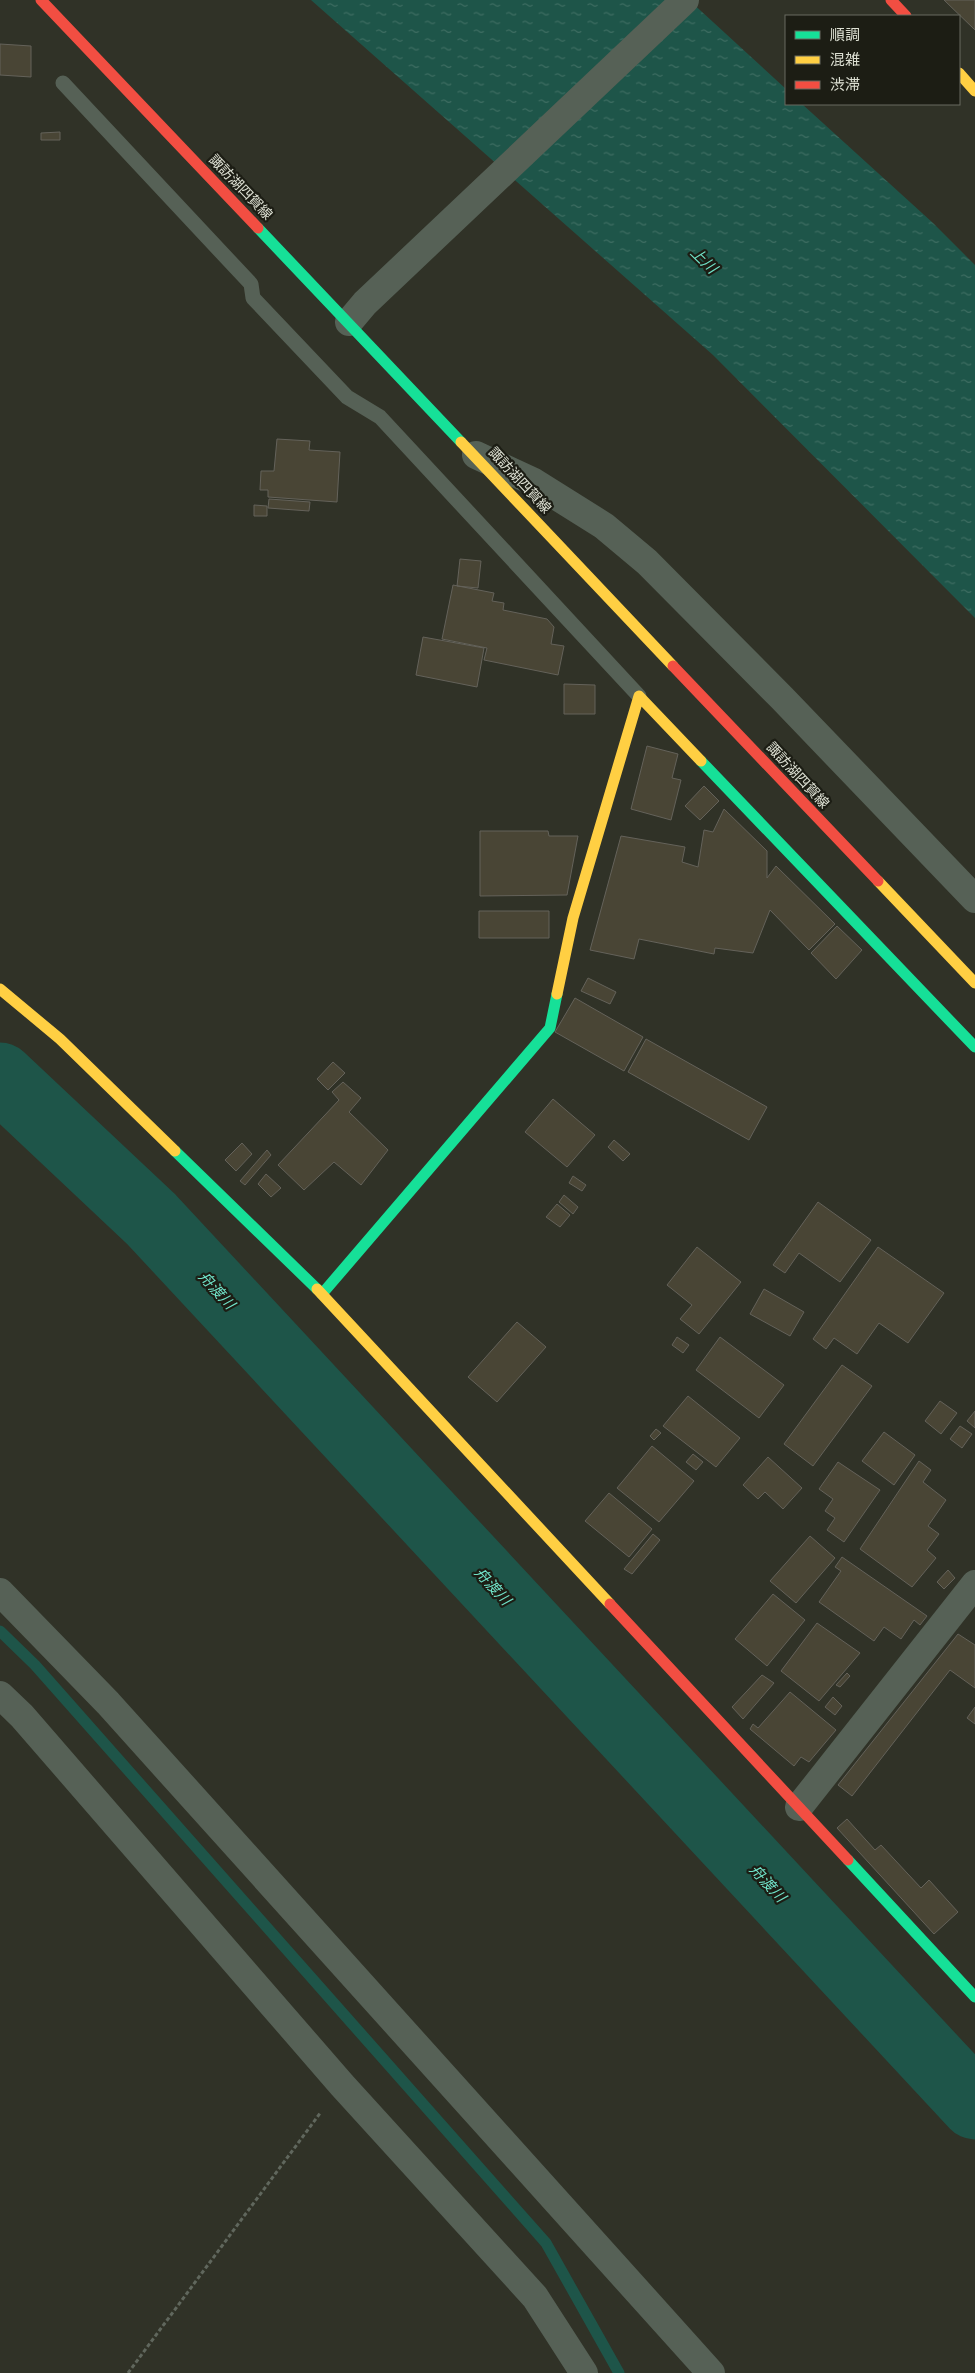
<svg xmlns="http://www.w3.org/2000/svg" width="975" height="2373" font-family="'Public Sans','Noto Sans JP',sans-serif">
<defs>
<pattern id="water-ripples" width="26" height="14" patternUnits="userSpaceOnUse" patternTransform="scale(1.25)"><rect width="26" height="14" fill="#1e5549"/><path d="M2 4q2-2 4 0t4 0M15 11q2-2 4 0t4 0" fill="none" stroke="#3e6d62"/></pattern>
</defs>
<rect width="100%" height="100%" fill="#303227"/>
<path fill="url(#water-ripples)" d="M 311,0 L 689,0 L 786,89 L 786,104 L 802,104 L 933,223 L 975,265 L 975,618 L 713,355 Z"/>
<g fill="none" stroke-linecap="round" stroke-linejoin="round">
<path stroke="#1e5549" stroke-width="11" d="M 0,1631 L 35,1665 L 546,2243 L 619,2373"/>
<path stroke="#1e5549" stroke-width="69" d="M 0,1077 L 151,1219 L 975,2105"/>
</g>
<path fill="#494535" stroke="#64625a" d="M 944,0 L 975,0 L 975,30 Z
M 0,44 L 31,46 L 31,77 L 0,75 Z
M 60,132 L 60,140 L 41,140 L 41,133 Z
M 277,439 L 310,441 L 309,450 L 340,452 L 337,502 L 268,497 L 268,490 L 260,490 L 261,471 L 274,471 Z
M 269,499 L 310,502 L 309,511 L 268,508 Z
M 254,505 L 267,506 L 267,516 L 254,516 Z
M 460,559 L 481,561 L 478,588 L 457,586 Z
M 453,585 L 494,593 L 492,601 L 504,603 L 503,610 L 547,619 L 554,627 L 551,644 L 564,646 L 558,675 L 484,660 L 487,648 L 442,639 Z
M 423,637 L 484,648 L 477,687 L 416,675 Z
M 564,684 L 595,685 L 595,714 L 564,714 Z
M 647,746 L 678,754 L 672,778 L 681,780 L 671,820 L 631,809 Z
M 704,786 L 719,801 L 700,820 L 685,806 Z
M 724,809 L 767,851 L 767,878 L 776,866 L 835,924 L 809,950 L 770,910 L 753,953 L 715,948 L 714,954 L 639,939 L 634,959 L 590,950 L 621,836 L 685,847 L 682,862 L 698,867 L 704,830 L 713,832 Z
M 480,831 L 548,831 L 549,836 L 578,836 L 567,895 L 480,896 Z
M 479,911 L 549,911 L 549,938 L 479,938 Z
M 837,926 L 862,950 L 836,979 L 811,953 Z
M 588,978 L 616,992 L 610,1004 L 581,991 Z
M 575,998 L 643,1037 L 624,1071 L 555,1032 Z
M 646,1039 L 767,1107 L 749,1140 L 628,1072 Z
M 333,1062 L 345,1073 L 328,1090 L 317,1079 Z
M 343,1082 L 361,1098 L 349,1112 L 388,1150 L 361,1185 L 334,1162 L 304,1190 L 278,1165 L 339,1100 L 332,1092 Z
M 553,1099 L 595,1135 L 567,1167 L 525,1132 Z
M 614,1140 L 630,1154 L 623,1161 L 608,1147 Z
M 242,1143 L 252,1154 L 236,1171 L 225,1160 Z
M 267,1150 L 271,1155 L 245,1185 L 240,1181 Z
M 266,1174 L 281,1188 L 271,1197 L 258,1184 Z
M 573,1176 L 586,1185 L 582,1191 L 569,1183 Z
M 564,1195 L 578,1207 L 573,1214 L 559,1202 Z
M 818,1202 L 871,1240 L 840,1282 L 799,1253 L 785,1273 L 773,1265 Z
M 557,1204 L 570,1215 L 560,1227 L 546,1217 Z
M 697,1247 L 741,1282 L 699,1334 L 680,1319 L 692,1305 L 667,1285 Z
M 878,1247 L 944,1293 L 908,1343 L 879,1323 L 857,1354 L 834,1338 L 826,1349 L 813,1339 Z
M 764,1289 L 804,1312 L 790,1336 L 750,1314 Z
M 517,1322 L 546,1347 L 497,1402 L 468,1377 Z
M 677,1337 L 689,1345 L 683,1353 L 672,1345 Z
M 720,1337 L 784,1385 L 759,1418 L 696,1370 Z
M 842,1365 L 872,1386 L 813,1466 L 784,1444 Z
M 688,1396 L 740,1438 L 716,1467 L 663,1426 Z
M 940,1401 L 957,1413 L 941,1434 L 925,1421 Z
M 975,1411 L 975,1428 L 967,1421 Z
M 960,1426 L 972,1434 L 962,1448 L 950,1439 Z
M 656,1429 L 661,1433 L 654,1440 L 650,1436 Z
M 884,1432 L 915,1455 L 894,1485 L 862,1461 Z
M 652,1446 L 694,1481 L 659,1522 L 617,1488 Z
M 693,1454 L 703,1462 L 696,1470 L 686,1462 Z
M 768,1457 L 802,1488 L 783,1509 L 765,1492 L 758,1499 L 743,1485 Z
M 919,1461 L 931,1470 L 923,1482 L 946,1500 L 928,1526 L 939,1534 L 927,1550 L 936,1558 L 912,1587 L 860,1549 Z
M 838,1462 L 880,1490 L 844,1542 L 827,1530 L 835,1518 L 825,1511 L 833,1499 L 819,1489 Z
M 609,1493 L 652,1529 L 629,1557 L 585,1521 Z
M 653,1534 L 660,1540 L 632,1574 L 624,1569 Z
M 810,1536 L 835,1558 L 796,1603 L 770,1581 Z
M 842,1557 L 927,1616 L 920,1625 L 914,1620 L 901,1639 L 884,1627 L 874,1641 L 819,1602 L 841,1571 L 835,1567 Z
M 948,1570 L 955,1578 L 944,1589 L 937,1582 Z
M 773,1594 L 805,1620 L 767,1666 L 735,1639 Z
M 817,1623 L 860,1653 L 819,1701 L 781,1671 Z
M 958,1634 L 975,1645 L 975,1688 L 950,1670 L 852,1796 L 838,1785 Z
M 847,1673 L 850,1676 L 840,1687 L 836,1685 Z
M 762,1675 L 774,1683 L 743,1719 L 732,1707 Z
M 790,1692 L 836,1730 L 809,1762 L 801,1757 L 794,1766 L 750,1729 L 753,1724 L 758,1728 Z
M 833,1697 L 842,1706 L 835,1715 L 825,1707 Z
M 975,1707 L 975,1724 L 967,1718 Z
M 847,1819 L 875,1850 L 881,1845 L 921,1888 L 929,1880 L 958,1912 L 934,1934 L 837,1828 Z"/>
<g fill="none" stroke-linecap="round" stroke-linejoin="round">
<path stroke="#60675d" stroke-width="3" stroke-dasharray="4 2.5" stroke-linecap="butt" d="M 128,2373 L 321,2112"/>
<path stroke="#566156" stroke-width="15" d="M 63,83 L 251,284 L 253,298 L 347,397 L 380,417 L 639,696"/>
<path stroke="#566156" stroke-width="28" d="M 349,322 L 365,303 L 685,0
M 476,455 L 534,482 L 604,526 L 647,562 L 782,698 L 975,899
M 0,1592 L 108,1703 L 711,2373
M 0,1695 L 22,1716 L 342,2085 L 535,2297 L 584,2373
M 799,1807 L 975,1584"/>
<path stroke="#16e098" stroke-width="11" d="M 258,228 L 461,442
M 701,761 L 975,1047
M 175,1151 L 317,1289
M 322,1294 L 550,1028 L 557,994
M 848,1860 L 975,1997"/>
<path stroke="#ffcf43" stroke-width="11" d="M 959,73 L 975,91
M 461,442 L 673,666
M 878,881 L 975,983
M 0,989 L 60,1039 L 175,1151
M 557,994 L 573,918 L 639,696 L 701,761
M 317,1289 L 610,1604"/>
<path stroke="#f24e42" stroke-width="11" d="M 41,0 L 258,228
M 891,0 L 906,16
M 673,666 L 878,881
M 610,1604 L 848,1860"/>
</g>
<g text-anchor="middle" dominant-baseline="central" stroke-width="4.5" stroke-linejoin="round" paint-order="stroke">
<g font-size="14" fill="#dde0d3" stroke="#1c1d14">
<text transform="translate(241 187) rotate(46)">諏訪湖四賀線</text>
<text transform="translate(520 480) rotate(47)">諏訪湖四賀線</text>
<text transform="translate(798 775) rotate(47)">諏訪湖四賀線</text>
</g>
<g font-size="15" font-style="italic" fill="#70e3c9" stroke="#1c1d14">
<text transform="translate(704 260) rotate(44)">上川</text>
<text transform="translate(217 1290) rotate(47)">舟渡川</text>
<text transform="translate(493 1586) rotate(47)">舟渡川</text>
<text transform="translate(768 1883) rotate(47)">舟渡川</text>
</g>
</g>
<rect x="785" y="15" width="175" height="90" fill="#1c1d14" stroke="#696b60"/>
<rect x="795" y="31" width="25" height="8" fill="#16e098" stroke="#696b60"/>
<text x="830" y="40" font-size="15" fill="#dde0d3">順調</text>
<rect x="795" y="56" width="25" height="8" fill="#ffcf43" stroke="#696b60"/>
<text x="830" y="65" font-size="15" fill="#dde0d3">混雑</text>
<rect x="795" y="81" width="25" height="8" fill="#f24e42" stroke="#696b60"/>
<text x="830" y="90" font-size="15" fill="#dde0d3">渋滞</text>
</svg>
